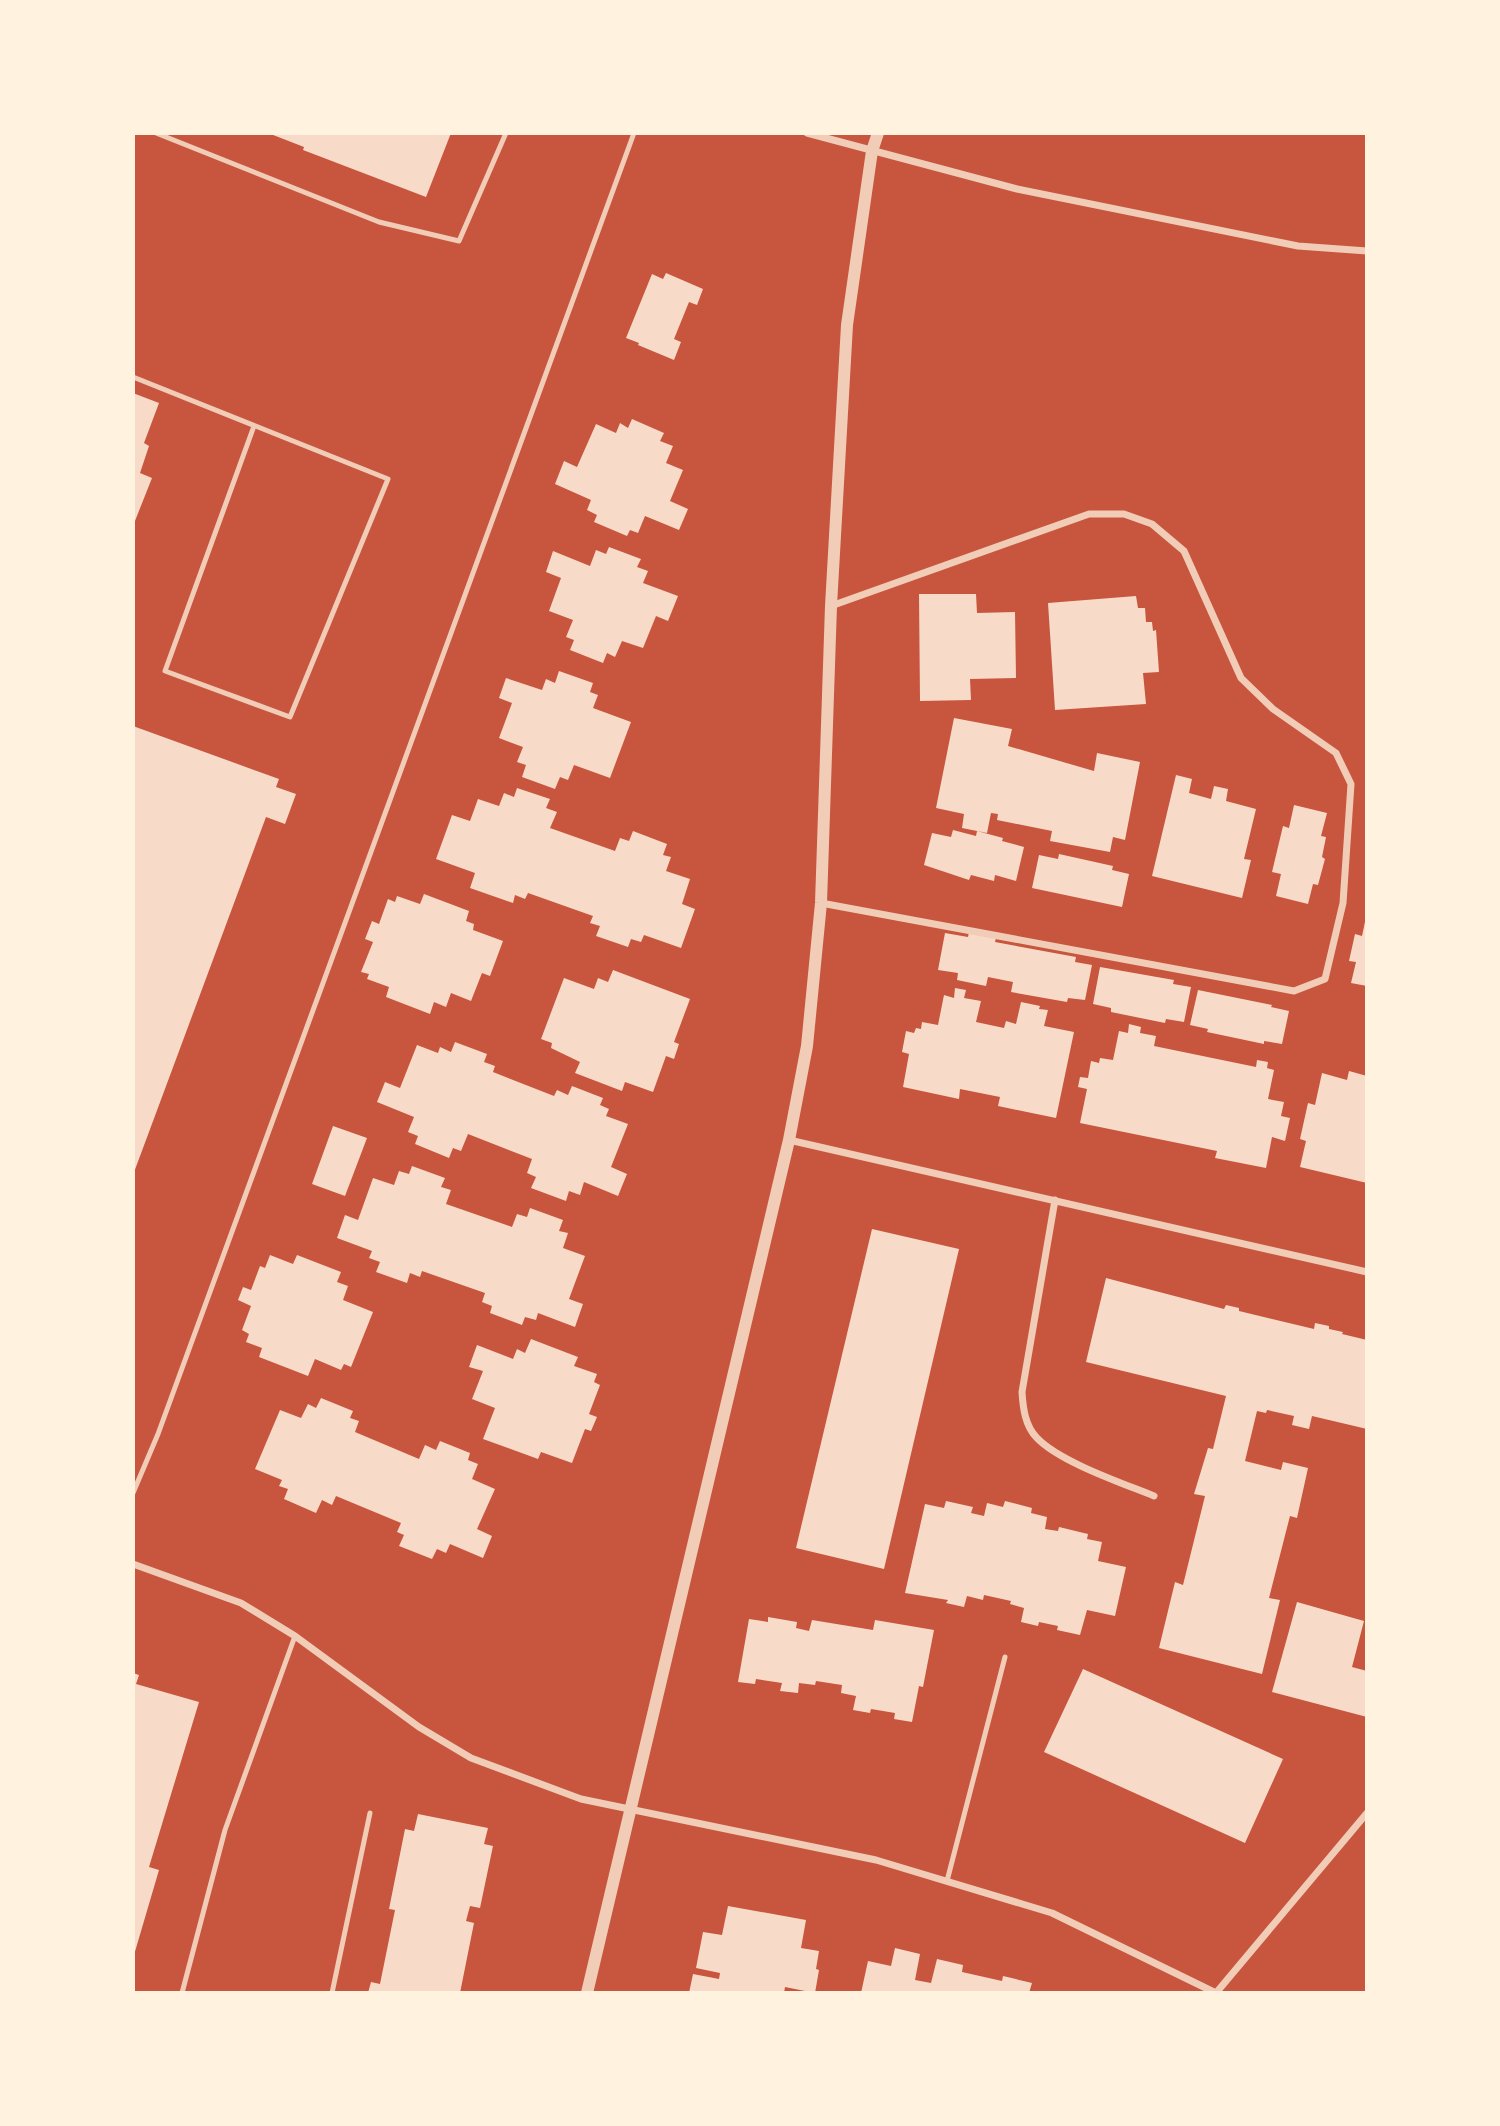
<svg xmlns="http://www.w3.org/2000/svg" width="1500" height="2126" font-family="'PT Serif',serif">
<rect width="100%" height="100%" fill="#c8553d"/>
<path fill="#f7dbc8" d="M 268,133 L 451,133 L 426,197 L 303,150 L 304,147 Z
M 666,273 L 703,289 L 697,305 L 689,302 L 674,339 L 681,342 L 674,360 L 638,345 L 639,343 L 626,338 L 652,274 L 663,279 Z
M 133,393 L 159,403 L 144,443 L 149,446 L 140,473 L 152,478 L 133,526 Z
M 632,419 L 664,433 L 660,441 L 673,446 L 666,463 L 683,470 L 670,501 L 688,509 L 679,530 L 645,516 L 638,533 L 630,530 L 627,536 L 594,522 L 597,515 L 587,510 L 591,500 L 555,484 L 564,461 L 577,467 L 596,424 L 616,433 L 620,423 L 628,428 Z
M 609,547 L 641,559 L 637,567 L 648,571 L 643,583 L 678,596 L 668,621 L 656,616 L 643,648 L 622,641 L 615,657 L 607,653 L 603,663 L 570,650 L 574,640 L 566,637 L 573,620 L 549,611 L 561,578 L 546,572 L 553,551 L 590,566 L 596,550 L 606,554 Z
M 919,594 L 976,594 L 977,613 L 1015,612 L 1016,678 L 970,679 L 971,700 L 920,701 Z
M 1136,596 L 1138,608 L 1145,608 L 1146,622 L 1152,622 L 1153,631 L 1156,630 L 1159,672 L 1143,673 L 1146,704 L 1055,710 L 1048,603 Z
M 559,671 L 593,683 L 590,692 L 598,695 L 593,708 L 631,722 L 610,778 L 574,765 L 568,780 L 560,777 L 555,789 L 522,777 L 526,765 L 517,762 L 523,747 L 499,738 L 512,703 L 499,698 L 506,678 L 542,690 L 546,679 L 555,683 Z
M 954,718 L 1012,729 L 1008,746 L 1094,771 L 1097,753 L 1140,762 L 1125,840 L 1113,837 L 1110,852 L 1050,841 L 1052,831 L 997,820 L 998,814 L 991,813 L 987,833 L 962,828 L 964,814 L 936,808 Z
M 133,726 L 279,779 L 276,787 L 296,794 L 285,824 L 266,817 L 133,1175 Z
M 1176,775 L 1192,779 L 1189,793 L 1211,799 L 1214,786 L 1228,789 L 1226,801 L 1256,809 L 1244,859 L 1251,860 L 1242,898 L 1152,876 Z
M 517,788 L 550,799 L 546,808 L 557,812 L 550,828 L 615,851 L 620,838 L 629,841 L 633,831 L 667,844 L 663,855 L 671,857 L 666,871 L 690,879 L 682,904 L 695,909 L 681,948 L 644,935 L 641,942 L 631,939 L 628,947 L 596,936 L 600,926 L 590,923 L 593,916 L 528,893 L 525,899 L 515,895 L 513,903 L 470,888 L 475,873 L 436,859 L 452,815 L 470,821 L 478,799 L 499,806 L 504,793 L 514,797 Z
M 1294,805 L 1327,813 L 1321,836 L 1326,837 L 1322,857 L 1325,859 L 1318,885 L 1313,884 L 1308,904 L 1276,896 L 1281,874 L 1272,872 L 1283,826 L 1289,828 Z
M 953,830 L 976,836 L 977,831 L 1003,838 L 1002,841 L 1024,847 L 1016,881 L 995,875 L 994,881 L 971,875 L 969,880 L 924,865 L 932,833 L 951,837 Z
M 1059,854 L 1113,866 L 1112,870 L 1129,874 L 1122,907 L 1032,888 L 1039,855 L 1058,859 Z
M 424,894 L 469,911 L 466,921 L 474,924 L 473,930 L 503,941 L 490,976 L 482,973 L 471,1001 L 451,993 L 446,1007 L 434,1002 L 430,1014 L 386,997 L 389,987 L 367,979 L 369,974 L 361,972 L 373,942 L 365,939 L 372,921 L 379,924 L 388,899 L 395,902 L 397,896 L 420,904 Z
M 1366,917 L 1367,917 L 1367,986 L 1351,983 L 1356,962 L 1349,961 L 1355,934 L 1362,936 Z
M 969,932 L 996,938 L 995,942 L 1076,957 L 1075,962 L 1092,965 L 1085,1000 L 1068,998 L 1067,1002 L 1011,992 L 1013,982 L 988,977 L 986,986 L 957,980 L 958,973 L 938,970 L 945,933 L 968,937 Z
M 1100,967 L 1174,980 L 1173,984 L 1191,987 L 1184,1022 L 1166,1019 L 1165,1023 L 1111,1012 L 1111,1008 L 1093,1004 Z
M 613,970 L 690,999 L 674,1042 L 679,1044 L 674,1059 L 666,1056 L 653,1092 L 625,1082 L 622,1091 L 575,1073 L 580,1062 L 551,1048 L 552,1043 L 541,1039 L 564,978 L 594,989 L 598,978 L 608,982 Z
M 955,988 L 966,990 L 964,998 L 981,1001 L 976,1022 L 1004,1028 L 1006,1021 L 1016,1024 L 1021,1002 L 1040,1006 L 1039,1009 L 1048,1010 L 1044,1026 L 1074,1032 L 1056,1118 L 998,1106 L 1000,1097 L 960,1089 L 959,1099 L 903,1087 L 909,1054 L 902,1052 L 906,1031 L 914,1033 L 916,1028 L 921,1029 L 922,1022 L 938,1025 L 944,995 L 954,998 Z
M 1198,990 L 1272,1005 L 1271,1007 L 1289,1011 L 1282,1044 L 1264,1041 L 1264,1044 L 1207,1032 L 1208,1029 L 1190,1025 Z
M 1129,1024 L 1141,1027 L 1140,1033 L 1156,1036 L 1154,1046 L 1256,1067 L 1257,1060 L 1268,1062 L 1267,1068 L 1274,1070 L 1268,1099 L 1284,1102 L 1281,1116 L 1290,1118 L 1285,1141 L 1272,1137 L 1266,1168 L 1215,1158 L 1217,1151 L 1080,1123 L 1087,1089 L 1078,1087 L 1080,1077 L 1088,1078 L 1091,1061 L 1099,1063 L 1100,1058 L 1113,1060 L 1119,1031 L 1128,1033 Z
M 455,1042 L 487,1054 L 484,1062 L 495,1066 L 493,1072 L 554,1096 L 557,1090 L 568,1095 L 572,1086 L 603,1098 L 600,1105 L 609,1109 L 606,1116 L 628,1124 L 611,1167 L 627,1174 L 618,1196 L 584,1182 L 580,1195 L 569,1191 L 566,1201 L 531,1188 L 536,1177 L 527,1173 L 532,1159 L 468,1134 L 461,1151 L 453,1148 L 449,1158 L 415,1144 L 418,1136 L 408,1132 L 414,1117 L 377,1102 L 385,1082 L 400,1088 L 417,1045 L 438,1053 L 440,1047 L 451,1052 Z
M 1349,1071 L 1367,1076 L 1367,1183 L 1300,1167 L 1306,1141 L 1300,1139 L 1308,1103 L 1315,1105 L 1322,1073 L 1347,1080 Z
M 333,1126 L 367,1138 L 345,1196 L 312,1184 Z
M 412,1166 L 445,1178 L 441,1187 L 451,1190 L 446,1204 L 512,1227 L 517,1214 L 527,1217 L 530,1208 L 563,1220 L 559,1231 L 568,1233 L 563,1248 L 585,1256 L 569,1299 L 583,1304 L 575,1327 L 538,1313 L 536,1320 L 525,1317 L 522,1325 L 490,1313 L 492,1306 L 482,1302 L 485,1293 L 422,1271 L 420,1277 L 410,1273 L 407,1283 L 376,1272 L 380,1262 L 369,1258 L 372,1251 L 337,1238 L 345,1215 L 358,1220 L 373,1178 L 394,1185 L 399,1171 L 409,1174 Z
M 872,1229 L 959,1249 L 884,1569 L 796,1548 Z
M 270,1255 L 293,1264 L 297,1255 L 341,1272 L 337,1282 L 348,1286 L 343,1300 L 373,1312 L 351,1367 L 344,1364 L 341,1370 L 315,1359 L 308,1376 L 259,1357 L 262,1348 L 246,1342 L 249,1334 L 242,1330 L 251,1306 L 238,1300 L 243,1287 L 251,1290 L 260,1266 L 265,1268 Z
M 1106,1278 L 1224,1309 L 1226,1305 L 1239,1308 L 1239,1311 L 1314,1329 L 1315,1323 L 1329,1326 L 1329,1329 L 1343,1332 L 1342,1334 L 1367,1340 L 1367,1429 L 1312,1416 L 1309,1429 L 1292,1425 L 1294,1416 L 1267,1410 L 1266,1413 L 1257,1411 L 1245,1461 L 1281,1470 L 1283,1462 L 1308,1468 L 1297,1518 L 1290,1516 L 1269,1598 L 1280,1600 L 1262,1674 L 1159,1648 L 1175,1582 L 1183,1585 L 1205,1496 L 1194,1494 L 1208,1448 L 1213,1449 L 1226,1396 L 1086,1362 Z
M 531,1339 L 578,1357 L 574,1366 L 597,1374 L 594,1382 L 600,1385 L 589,1414 L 597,1417 L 591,1431 L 585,1429 L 572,1463 L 541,1452 L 538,1459 L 483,1439 L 495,1408 L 472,1399 L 483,1371 L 469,1367 L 477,1345 L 513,1359 L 517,1349 L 525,1353 Z
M 321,1398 L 353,1411 L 350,1418 L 359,1421 L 355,1432 L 419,1459 L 425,1445 L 436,1450 L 440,1441 L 470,1453 L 468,1460 L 478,1464 L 472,1479 L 495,1489 L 477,1529 L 492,1536 L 483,1558 L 450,1544 L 446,1553 L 437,1549 L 432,1559 L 399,1546 L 404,1535 L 397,1532 L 401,1523 L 336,1496 L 332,1505 L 322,1500 L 316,1513 L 284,1499 L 288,1489 L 279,1486 L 282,1480 L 255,1469 L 280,1410 L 301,1418 L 308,1404 L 316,1408 Z
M 946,1501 L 973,1507 L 971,1513 L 984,1516 L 987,1503 L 1003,1507 L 1005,1501 L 1032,1508 L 1031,1513 L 1047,1517 L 1045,1529 L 1058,1531 L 1059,1527 L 1088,1534 L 1087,1539 L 1102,1542 L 1098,1561 L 1126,1567 L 1115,1616 L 1087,1610 L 1080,1635 L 1057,1630 L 1058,1626 L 1039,1622 L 1038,1626 L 1021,1622 L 1024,1608 L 1010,1604 L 1011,1601 L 984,1595 L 983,1600 L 967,1596 L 964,1607 L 946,1603 L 948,1600 L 905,1593 L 925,1504 L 944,1508 Z
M 1297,1602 L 1364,1621 L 1352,1667 L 1367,1671 L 1367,1717 L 1272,1692 Z
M 768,1617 L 797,1622 L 796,1628 L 809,1631 L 812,1620 L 873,1630 L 875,1620 L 934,1630 L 923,1687 L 919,1686 L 912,1722 L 894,1719 L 895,1713 L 871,1709 L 870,1713 L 853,1710 L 856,1696 L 841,1693 L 842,1685 L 816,1681 L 815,1685 L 799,1683 L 798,1693 L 780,1691 L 782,1683 L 756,1679 L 755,1684 L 738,1682 L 749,1619 L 768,1622 Z
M 1083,1669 L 1283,1759 L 1245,1843 L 1044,1752 Z
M 133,1673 L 139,1675 L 136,1684 L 199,1702 L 149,1867 L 159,1870 L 134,1955 Z
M 418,1814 L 488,1828 L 484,1844 L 493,1846 L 480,1908 L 470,1906 L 466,1921 L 474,1923 L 460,1993 L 368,1993 L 371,1982 L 380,1984 L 395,1910 L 389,1909 L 405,1829 L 414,1831 Z
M 728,1906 L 806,1920 L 801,1948 L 819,1951 L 816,1969 L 819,1970 L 815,1993 L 785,1987 L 784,1993 L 689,1993 L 693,1974 L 719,1979 L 720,1973 L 696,1968 L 703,1932 L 722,1935 Z
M 895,1948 L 920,1954 L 915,1980 L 931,1983 L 937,1959 L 963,1965 L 962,1972 L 1002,1981 L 1003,1976 L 1032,1983 L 1029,1993 L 861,1993 L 868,1961 L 891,1966 Z"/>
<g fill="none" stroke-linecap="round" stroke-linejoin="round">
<path stroke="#f1ccb7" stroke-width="5" d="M 156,133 L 379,222 L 459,241 L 506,133
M 133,377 L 388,479 L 290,717 L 165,671 L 254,426
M 133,1493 L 158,1434 L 634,133
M 947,1881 L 1005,1657
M 182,1993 L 225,1830 L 295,1636
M 332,1993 L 370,1813"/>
<path stroke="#f1ccb7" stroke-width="7" d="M 807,133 L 1017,189 L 1298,246 L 1367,251
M 821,903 L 1294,991 L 1325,979 L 1343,903 L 1351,784 L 1336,753 L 1273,709 L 1241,678 L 1184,551 L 1152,524 L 1124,514 L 1089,514 L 831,606
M 789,1140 L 1367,1272
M 1055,1200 L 1022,1392 C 1023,1408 1025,1426 1037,1438 C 1060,1462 1122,1483 1154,1496
M 133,1564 L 241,1603 L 295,1636 L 419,1727 L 471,1758 L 581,1799 L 876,1860 L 1052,1913 L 1216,1993
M 1216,1993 L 1367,1813"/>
<path stroke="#f1ccb7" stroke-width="12" d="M 587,1993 L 789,1140 L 807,1046 L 821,903 L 831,606 L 847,325 L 872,151 L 878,133"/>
</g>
<rect width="1500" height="2126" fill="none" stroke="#fff3e0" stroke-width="270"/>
</svg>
